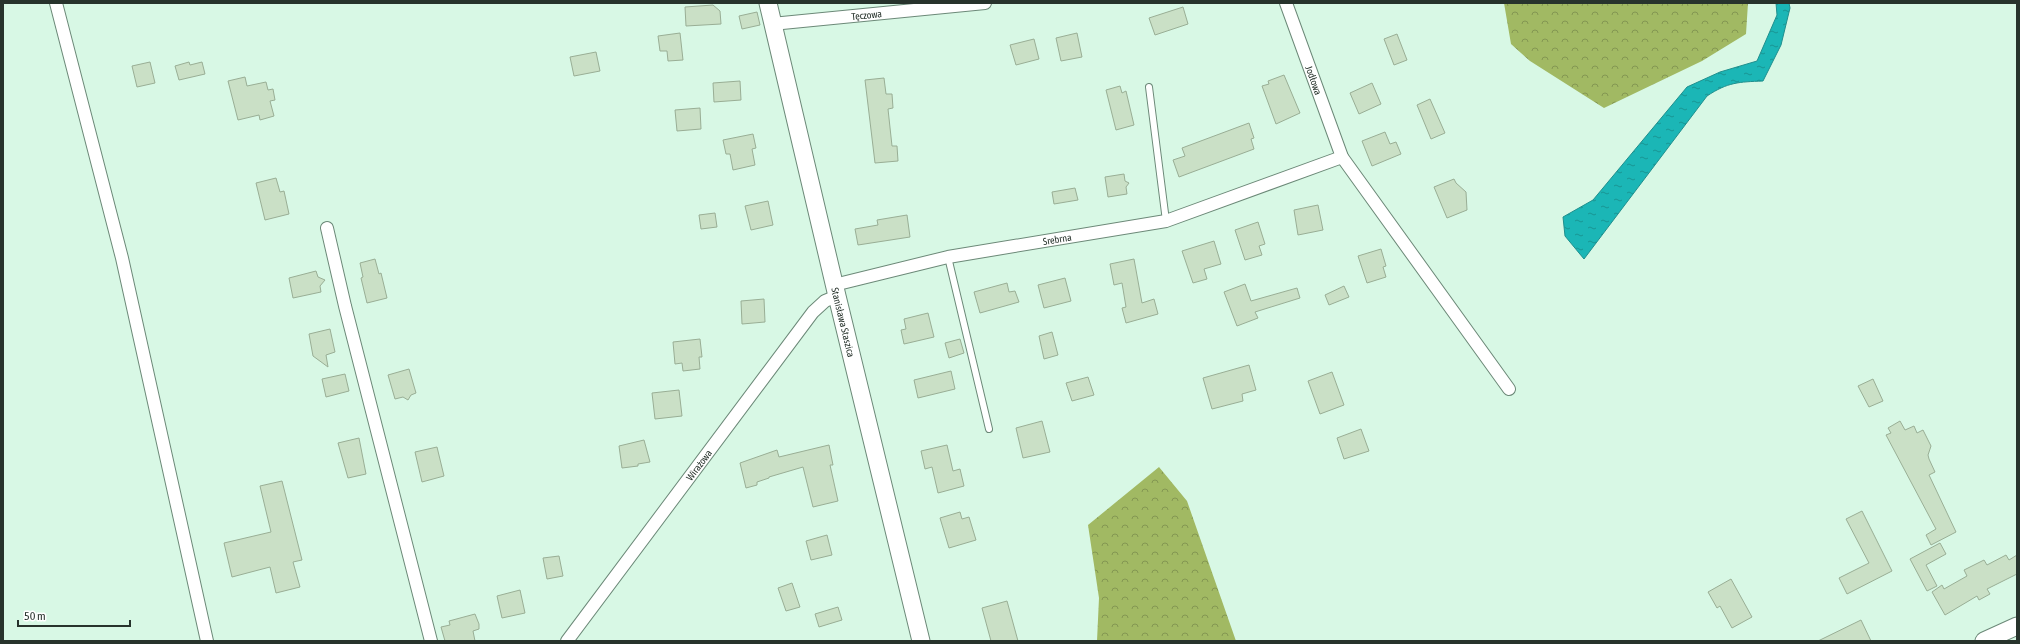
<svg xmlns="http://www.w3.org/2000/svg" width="2020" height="644" font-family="'Asap Condensed',sans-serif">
<defs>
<pattern id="forest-crowns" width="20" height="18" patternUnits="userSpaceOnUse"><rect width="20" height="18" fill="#a1b963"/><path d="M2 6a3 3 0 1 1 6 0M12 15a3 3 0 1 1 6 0" fill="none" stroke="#839752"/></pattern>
<pattern id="water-ripples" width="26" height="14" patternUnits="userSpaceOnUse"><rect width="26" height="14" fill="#1bb6b6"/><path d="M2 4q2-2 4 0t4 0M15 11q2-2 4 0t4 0" fill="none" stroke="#189594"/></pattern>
</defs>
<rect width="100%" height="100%" fill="#d8f8e5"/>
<path fill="url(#forest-crowns)" d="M 1504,3 L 1748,3 L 1746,34 L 1702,61 L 1604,108 L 1530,61 L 1511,44 Z
M 1159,467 L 1187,501 L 1236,641 L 1097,641 L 1099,598 L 1088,525 Z"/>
<path fill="url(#water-ripples)" stroke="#1f8f8d" d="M 1776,3 L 1789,3 L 1790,8 L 1781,45 L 1763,81 C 1739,82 1728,82 1707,96 L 1584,259 L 1565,236 L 1563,217 L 1593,200 L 1687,87 L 1720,72 L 1757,61 L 1777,15 Z"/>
<path fill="#cae0c6" stroke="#99ae95" d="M 713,5 L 720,11 L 721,24 L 686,26 L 685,7 Z
M 1183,7 L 1188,24 L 1155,35 L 1149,18 Z
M 757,12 L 760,25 L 742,29 L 739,16 Z
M 680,33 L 683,60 L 668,61 L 667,51 L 660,51 L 658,36 Z
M 1077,33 L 1082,57 L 1061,61 L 1056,38 Z
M 1397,34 L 1407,60 L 1394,65 L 1384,39 Z
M 1034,39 L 1039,59 L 1016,65 L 1010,45 Z
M 596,52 L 600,71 L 574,76 L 570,57 Z
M 150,62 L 155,83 L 137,87 L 132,66 Z
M 189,62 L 190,65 L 202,62 L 205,74 L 179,80 L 175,66 Z
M 1284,75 L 1300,113 L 1276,124 L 1262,86 L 1269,84 L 1268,81 Z
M 245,77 L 247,86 L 266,82 L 268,90 L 273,89 L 275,100 L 270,101 L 274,116 L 260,120 L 259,115 L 238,120 L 228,81 Z
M 884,78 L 886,94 L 892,94 L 893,108 L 888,109 L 892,146 L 897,146 L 898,161 L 875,163 L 865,80 Z
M 740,81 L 741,100 L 714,102 L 713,83 Z
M 1372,83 L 1381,104 L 1359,114 L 1350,93 Z
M 1120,86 L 1122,93 L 1126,91 L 1134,125 L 1116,130 L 1106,90 Z
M 1430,99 L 1445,133 L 1431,139 L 1417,105 Z
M 700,108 L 701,129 L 677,131 L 675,110 Z
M 1249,123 L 1254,138 L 1251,139 L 1254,149 L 1179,177 L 1173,160 L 1185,156 L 1182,148 Z
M 1385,132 L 1390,144 L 1396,142 L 1401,154 L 1372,166 L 1362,141 Z
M 753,134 L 756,148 L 752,149 L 755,165 L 733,170 L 730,154 L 726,154 L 723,140 Z
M 1124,174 L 1125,181 L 1129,183 L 1126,187 L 1127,194 L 1108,197 L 1105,177 Z
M 276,178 L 280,192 L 284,191 L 289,214 L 265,220 L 256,183 Z
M 1454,179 L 1456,183 L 1466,192 L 1467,210 L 1447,218 L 1434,187 Z
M 1075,188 L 1078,200 L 1054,204 L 1052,192 Z
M 768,201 L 773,225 L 751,230 L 745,206 Z
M 1318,205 L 1323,230 L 1298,235 L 1294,210 Z
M 715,213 L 717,227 L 701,229 L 699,215 Z
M 907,215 L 910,237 L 858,245 L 855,229 L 878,225 L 877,220 Z
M 1258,222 L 1265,244 L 1259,246 L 1262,255 L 1245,260 L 1235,230 Z
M 1214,241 L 1221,264 L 1204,269 L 1207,279 L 1193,283 L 1182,251 Z
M 1381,249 L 1386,266 L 1383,267 L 1386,277 L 1367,283 L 1358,256 Z
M 375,259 L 379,274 L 381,273 L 387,298 L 367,303 L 361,278 L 363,277 L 360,263 Z
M 1134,259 L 1142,303 L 1154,299 L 1158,314 L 1126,323 L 1122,308 L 1126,307 L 1122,283 L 1114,285 L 1110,264 Z
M 316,271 L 318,277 L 325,280 L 320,286 L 321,292 L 293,298 L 289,278 Z
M 1065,278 L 1071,301 L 1044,308 L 1038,285 Z
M 1007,283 L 1009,292 L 1015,291 L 1019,302 L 980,313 L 974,292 Z
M 1245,284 L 1251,301 L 1297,288 L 1300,298 L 1255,312 L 1258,318 L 1237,326 L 1224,292 Z
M 1344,286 L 1349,297 L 1329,305 L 1325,295 Z
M 764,299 L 765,322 L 742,324 L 741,301 Z
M 928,313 L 934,337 L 904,344 L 901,330 L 906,329 L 904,319 Z
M 330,329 L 335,352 L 326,355 L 328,367 L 313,356 L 309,334 Z
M 1052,332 L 1058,355 L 1044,359 L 1039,336 Z
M 700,339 L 702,357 L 699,357 L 700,369 L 683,371 L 682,363 L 675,364 L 673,342 Z
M 960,339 L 964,353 L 949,358 L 945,343 Z
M 1249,365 L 1256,390 L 1242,394 L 1243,401 L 1212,409 L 1203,378 Z
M 409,369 L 416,393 L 411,395 L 408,400 L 403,397 L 395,399 L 388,375 Z
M 951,371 L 955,389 L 918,398 L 914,380 Z
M 1332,372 L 1344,405 L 1320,414 L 1308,381 Z
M 345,374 L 349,391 L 326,397 L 322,379 Z
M 1088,377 L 1094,395 L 1072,401 L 1066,383 Z
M 1873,379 L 1883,401 L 1869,407 L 1858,386 Z
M 679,390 L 682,416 L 655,419 L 652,393 Z
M 1042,421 L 1050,452 L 1023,458 L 1016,428 Z
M 1900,421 L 1905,430 L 1914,426 L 1917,433 L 1923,430 L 1931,446 L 1928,455 L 1929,459 L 1935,472 L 1929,475 L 1956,532 L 1931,545 L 1926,535 L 1936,529 L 1886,435 L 1891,433 L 1888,428 Z
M 1361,429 L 1369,451 L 1344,459 L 1337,438 Z
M 359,438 L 366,474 L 348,478 L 338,443 Z
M 644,440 L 650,462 L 638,464 L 638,466 L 622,468 L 619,446 Z
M 829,445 L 833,465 L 830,465 L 838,501 L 813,507 L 803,467 L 769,477 L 769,478 L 757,482 L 757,485 L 746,488 L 740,463 L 777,450 L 779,457 Z
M 947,445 L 953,471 L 960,469 L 964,486 L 938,493 L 932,467 L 925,469 L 921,451 Z
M 437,447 L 444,476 L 422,482 L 415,452 Z
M 282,481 L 302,560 L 293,562 L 300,587 L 276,593 L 270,567 L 232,577 L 224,543 L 271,532 L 260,486 Z
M 1862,511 L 1892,571 L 1847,594 L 1839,578 L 1869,563 L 1846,519 Z
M 960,512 L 962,519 L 969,517 L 976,540 L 949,548 L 940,518 Z
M 827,535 L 832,555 L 811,560 L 806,541 Z
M 1940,543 L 1946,554 L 1926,565 L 1937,586 L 1927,591 L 1910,559 Z
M 2006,555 L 2009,560 L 2017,555 L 2017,574 L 1987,589 L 1990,594 L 1979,600 L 1977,596 L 1945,615 L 1932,592 L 1942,585 L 1944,589 L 1967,576 L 1964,570 L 1984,560 L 1987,565 Z
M 559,556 L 563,576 L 547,579 L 543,558 Z
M 1731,579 L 1752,617 L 1732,628 L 1720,606 L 1717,608 L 1708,592 Z
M 792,583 L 800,607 L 786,611 L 778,588 Z
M 520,590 L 525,613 L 502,618 L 497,596 Z
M 1007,601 L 1018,641 L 991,641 L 982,608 Z
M 838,607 L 842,620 L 819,627 L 815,614 Z
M 475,614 L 479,624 L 479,629 L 473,631 L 475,641 L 445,641 L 441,627 L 450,625 L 449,621 Z
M 1861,620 L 1871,641 L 1818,641 Z"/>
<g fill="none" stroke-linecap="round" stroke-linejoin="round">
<defs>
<path id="lane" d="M 1149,87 L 1166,221
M 948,257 L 989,429"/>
<g id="street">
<path d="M 56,3 L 122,258 L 207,641"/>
<path id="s1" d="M 1286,3 L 1342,157 L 1509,389"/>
<path id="s2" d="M 772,24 L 985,3"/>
<path d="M 327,228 L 345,306 L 431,641"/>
<path id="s3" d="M 834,285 L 948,257 L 1166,221 L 1342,157"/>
<path id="s4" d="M 567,641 L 813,312 L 825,301 L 837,296"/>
</g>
<g id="secondary">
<path id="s5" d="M 768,3 L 837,296 L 921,641"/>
<path d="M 1984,641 L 2017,626"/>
</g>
</defs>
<use href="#lane" stroke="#6c8978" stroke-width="8"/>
<use href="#street" stroke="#6c8978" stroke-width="14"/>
<use href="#secondary" stroke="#6c8978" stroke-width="19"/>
<use href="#lane" stroke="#fff" stroke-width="6"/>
<use href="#street" stroke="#fff" stroke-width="12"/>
<use href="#secondary" stroke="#fff" stroke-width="17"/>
</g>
<g text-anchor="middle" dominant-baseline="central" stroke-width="3.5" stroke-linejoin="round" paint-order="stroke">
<g font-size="10" fill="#27332c" stroke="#fff">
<text stroke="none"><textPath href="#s2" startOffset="95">Tęczowa</textPath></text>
<text stroke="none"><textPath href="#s1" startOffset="82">Jodłowa</textPath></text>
<text stroke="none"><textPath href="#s3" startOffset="228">Srebrna</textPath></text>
<text stroke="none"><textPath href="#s5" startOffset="328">Stanisława Staszica</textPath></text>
<text stroke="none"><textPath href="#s4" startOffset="220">Wirażowa</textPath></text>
</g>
</g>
<rect width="2020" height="644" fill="none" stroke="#27332c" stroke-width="8"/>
<path d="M18 620v6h112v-6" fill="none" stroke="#27332c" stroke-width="2"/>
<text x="24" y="620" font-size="12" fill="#27332c" stroke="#ffffff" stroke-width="3" paint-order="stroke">50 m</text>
</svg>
